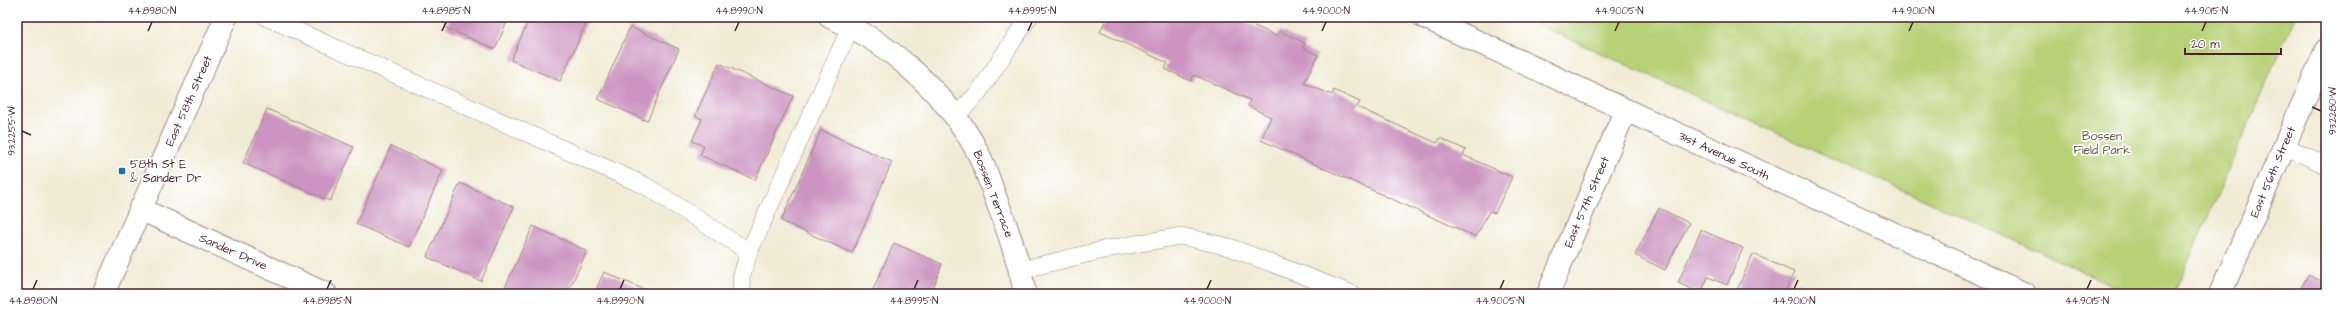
<svg xmlns="http://www.w3.org/2000/svg" width="2343" height="311" font-family="'Architects Daughter',sans-serif">
<rect width="100%" height="100%" fill="#fff"/>
<filter id="ink" filterUnits="userSpaceOnUse"><feTurbulence type="fractalNoise" baseFrequency=".025" numOctaves="2"/><feDisplacementMap in="SourceGraphic" scale="8" xChannelSelector="R" yChannelSelector="G"/><feConvolveMatrix kernelMatrix="1 2 1 2 8 2 1 2 1" color-interpolation-filters="sRGB"/></filter>
<filter id="wash" filterUnits="userSpaceOnUse"><feTurbulence type="fractalNoise" baseFrequency=".012" numOctaves="4" result="noise"/><feDisplacementMap in="SourceGraphic" scale="16" xChannelSelector="R" yChannelSelector="G"/><feGaussianBlur stdDeviation="0.9" result="paint"/><feColorMatrix in="noise" values="0 0 0 0 0 0 0 0 0 0 0 0 0 0 0 0 0 1.4 0 .05"/><feComposite in="paint" operator="in"/></filter>
<g filter="url(#wash)">
<rect width="100%" height="100%" fill="#f0ebd4"/>
<path fill="#b7d177" stroke="#807851" d="M 1521,17 L 2295,17 L 2174,294 L 2132,294 Z"/>
<g id="blocks">
<path fill="#cc95c1" d="M 450,17 L 509,17 L 495,49 L 446,28 Z
M 530,17 L 589,17 L 560,81 L 511,60 Z
M 1107,17 L 1234,17 L 1277,36 L 1280,31 L 1305,43 L 1303,48 L 1318,55 L 1304,83 L 1332,95 L 1334,90 L 1360,102 L 1357,107 L 1437,143 L 1440,138 L 1466,150 L 1463,155 L 1512,177 L 1495,213 L 1489,211 L 1476,237 L 1261,140 L 1271,117 L 1248,106 L 1250,100 L 1194,75 L 1191,81 L 1165,69 L 1168,63 L 1100,32 Z
M 630,27 L 679,49 L 647,121 L 598,99 Z
M 719,63 L 793,96 L 755,180 L 700,155 L 704,146 L 692,141 L 702,119 L 695,116 Z
M 267,109 L 354,147 L 330,201 L 243,163 Z
M 821,130 L 892,162 L 852,253 L 781,221 Z
M 391,146 L 443,170 L 409,247 L 356,224 Z
M 460,183 L 514,207 L 481,281 L 427,257 Z
M 1659,208 L 1689,223 L 1665,270 L 1635,255 Z
M 533,226 L 587,251 L 567,294 L 502,294 Z
M 1701,230 L 1743,248 L 1727,285 L 1708,277 L 1701,293 L 1678,283 Z
M 894,243 L 942,264 L 931,294 L 871,294 Z
M 1753,254 L 1794,272 L 1784,294 L 1746,294 L 1737,290 Z
M 604,272 L 654,294 L 594,294 Z
M 2308,275 L 2326,283 L 2326,294 L 2298,294 Z
M 1802,287 L 1819,294 L 1799,294 Z"/>
</g>
</g>
<g filter="url(#ink)">
<use href="#blocks" fill-opacity="0" stroke="#9d8580" stroke-width="1"/>
<g fill="none" stroke-linecap="round" stroke-linejoin="round">
<defs>
<path id="service" d="M 266,17 L 646,186 L 749,252 L 851,26
M 955,117 L 978,93 L 1029,17
M 2284,146 L 2326,165
M 1021,270 L 1107,249 L 1181,236 L 1229,247 L 1352,294
M 742,294 L 741,278 L 749,252"/>
<path id="minor" d="M 830,17 C 888,41 948,95 977,151 C 986,168 992,189 999,207 C 1010,236 1020,264 1025,294
M 1424,17 L 2025,294
M 140,209 L 326,294
M 1548,294 L 1625,111
M 2220,294 L 2326,50"/>
<path id="tertiary" d="M 103,294 L 226,17"/>
</defs>
<use href="#service" stroke="#9d8580" stroke-width="18"/>
<use href="#minor" stroke="#9d8580" stroke-width="24"/>
<use href="#tertiary" stroke="#9d8580" stroke-width="24"/>
<use href="#service" stroke="#fff" stroke-width="17"/>
<use href="#minor" stroke="#fff" stroke-width="22"/>
<use href="#tertiary" stroke="#fff" stroke-width="22"/>
</g>
</g>
<path fill="none" stroke="#4a1f2b" stroke-width="1.5" d="M 148,31 L 152,22M 442,31 L 446,22M 735,31 L 739,22M 1028,31 L 1032,22M 1322,31 L 1326,22M 1615,31 L 1619,22M 1909,31 L 1913,22M 2202,31 L 2206,22M 2312,107 L 2321,111M 22,131 L 31,135M 33,289 L 37,280M 327,289 L 331,280M 620,289 L 624,280M 914,289 L 918,280M 1207,289 L 1211,280M 1500,289 L 1504,280M 1794,289 L 1798,280M 2087,289 L 2091,280"/>
<rect fill="#1f6fb2" stroke="#fff" stroke-width="1.5" x="118" y="167" width="8" height="8" rx="2"/>
<g text-anchor="middle" dominant-baseline="central" stroke-width="3.5" stroke-linejoin="round" paint-order="stroke">
<g font-size="12" fill="#4a1f2b" stroke="#fff">
<text transform="translate(189 101) rotate(-66)">East 58th Street</text>
<text transform="translate(1724 156) rotate(25)">31st Avenue South</text>
<text transform="translate(2273 172) rotate(-67)">East 56th Street</text>
<text transform="translate(993 194) rotate(69)">Bossen Terrace</text>
<text transform="translate(1587 202) rotate(-67)">East 57th Street</text>
<text transform="translate(233 252) rotate(24)">Sander Drive</text>
</g>
<g font-size="12" fill="#6b5442" stroke="#fff">
<text x="2102" y="136">Bossen<tspan x="2102" dy="14">Field Park</tspan></text>
</g>
<g font-size="12" fill="#4a1f2b" stroke="#fff" text-anchor="start">
<text x="130" y="164">58th St E<tspan x="130" dy="14">&amp; Sander Dr</tspan></text>
</g>
</g>
<rect width="2343" height="311" fill="none" stroke="#fff" stroke-width="44"/>
<path d="M2185 48v6h96v-6" fill="none" stroke="#4a1f2b" stroke-width="2"/>
<text x="2191" y="48" font-size="12" fill="#4a1f2b" stroke="#ffffff" stroke-width="3" paint-order="stroke">20 m</text>
<rect x="22" y="22" width="2299" height="267" fill="none" stroke="#4a1f2b" stroke-width="1.5"/>
<g font-size="10" text-anchor="middle" fill="#4a1f2b">
<text x="152" y="14">44.8980°N</text>
<text x="446" y="14">44.8985°N</text>
<text x="739" y="14">44.8990°N</text>
<text x="1032" y="14">44.8995°N</text>
<text x="1326" y="14">44.9000°N</text>
<text x="1619" y="14">44.9005°N</text>
<text x="1913" y="14">44.9010°N</text>
<text x="2206" y="14">44.9015°N</text>
<text transform="translate(2332 111) rotate(-90)" y="4">93.2280°W</text>
<text transform="translate(11 131) rotate(-90)" y="4">93.2255°W</text>
<text x="33" y="304">44.8980°N</text>
<text x="327" y="304">44.8985°N</text>
<text x="620" y="304">44.8990°N</text>
<text x="914" y="304">44.8995°N</text>
<text x="1207" y="304">44.9000°N</text>
<text x="1500" y="304">44.9005°N</text>
<text x="1794" y="304">44.9010°N</text>
<text x="2087" y="304">44.9015°N</text>
</g>
</svg>
